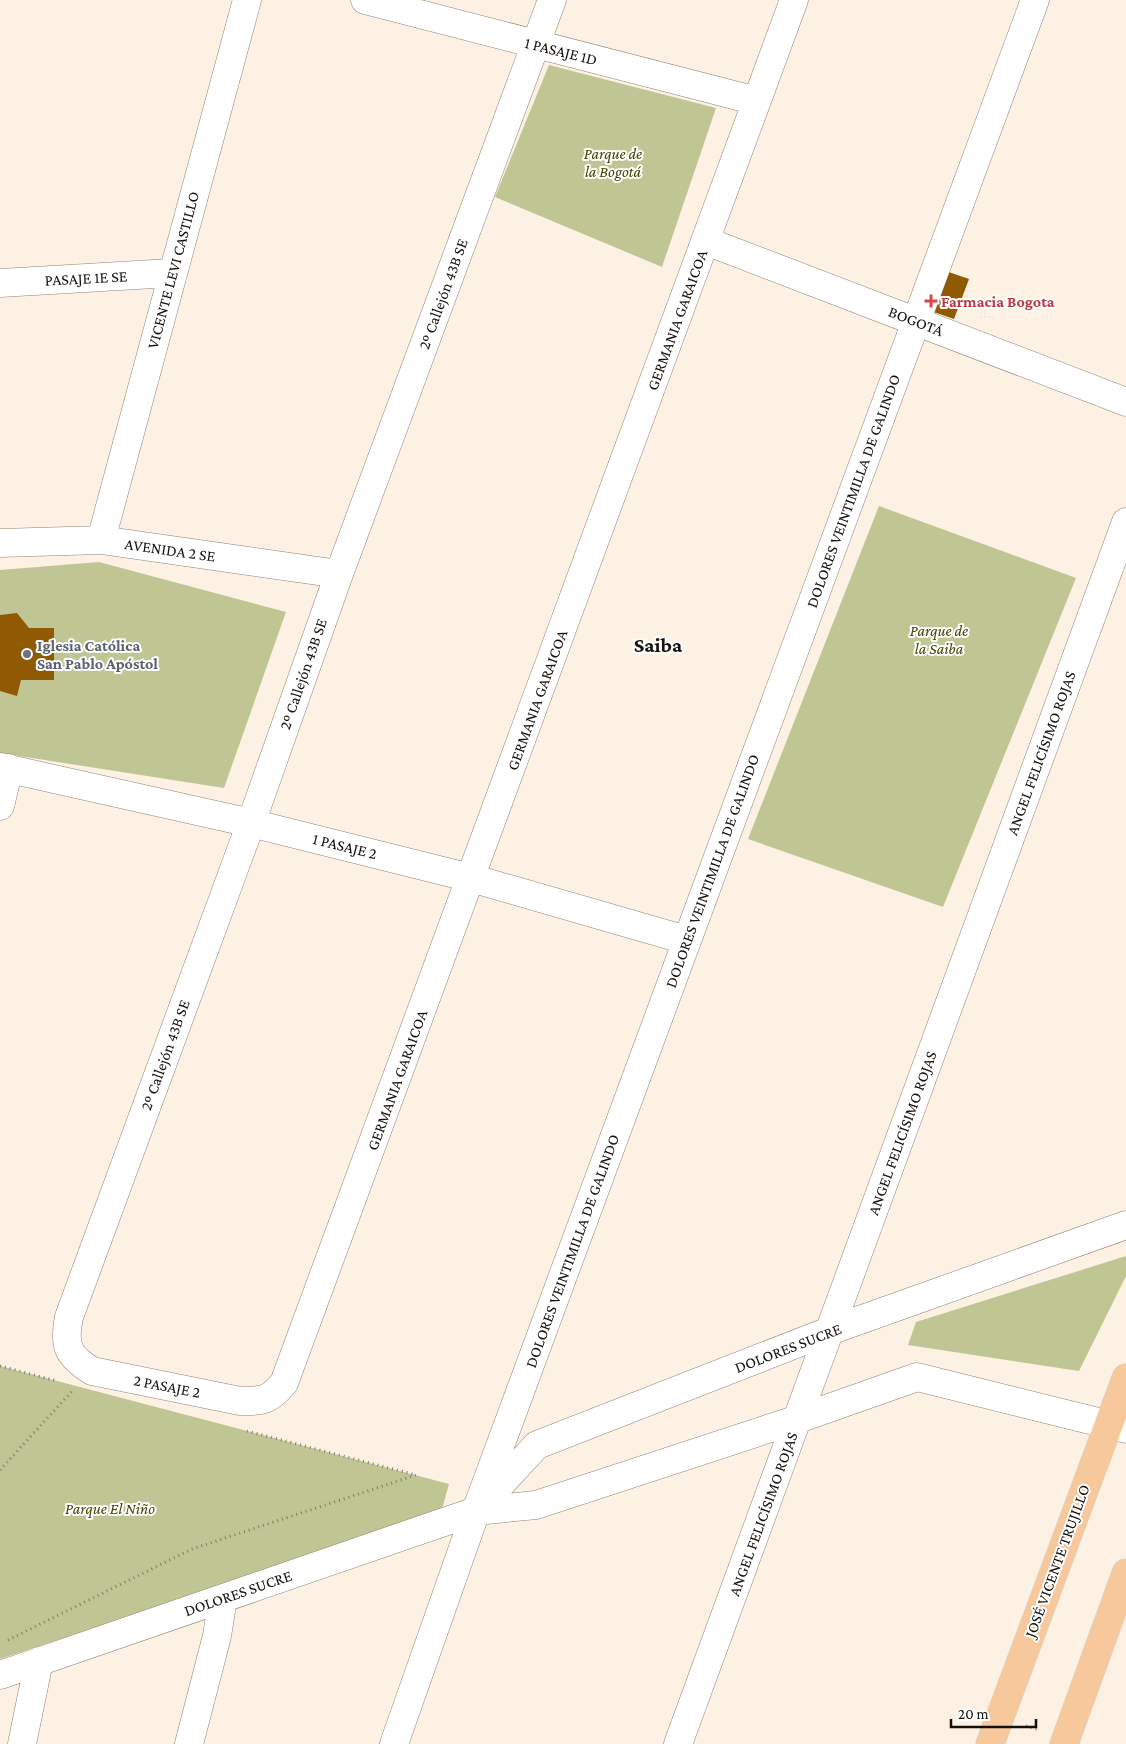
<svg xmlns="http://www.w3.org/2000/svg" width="1126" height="1744" font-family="'Crimson Pro',serif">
<rect width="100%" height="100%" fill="#fdf1e3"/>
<path fill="#bfc693" d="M 549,65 L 716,108 L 662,267 L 495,197 Z
M 879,506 L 1076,578 L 943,907 L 748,839 Z
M 99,562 L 286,612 L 224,788 L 0,753 L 0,570 Z
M 1126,1256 L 1126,1276 L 1079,1371 L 908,1345 L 916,1322 Z
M 0,1366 L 449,1484 L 441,1513 L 0,1659 Z"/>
<path fill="#8f5a01" d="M 937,268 L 969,279 L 954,319 L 922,308 Z
M 17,613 L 29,628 L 54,628 L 54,680 L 21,680 L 17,696 L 0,691 L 0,615 Z"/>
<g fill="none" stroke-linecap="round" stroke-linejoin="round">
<defs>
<path id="minor" d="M 365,0 L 757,101
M 552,0 L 339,574 L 251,823 L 69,1317 C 63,1346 68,1356 92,1371 L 240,1401 C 263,1401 269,1401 284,1383 L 794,0
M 706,241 L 1126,402
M 0,283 L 171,273
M 101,540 L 247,0
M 0,543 L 101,540 L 339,574
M 0,767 L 251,823 L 471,878 L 686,940
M 0,806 L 9,768
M 485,1501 L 537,1445 L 829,1331 L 1126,1225
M 0,1675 L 476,1511 L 536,1505 L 798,1419 L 917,1377 L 1126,1429
M 22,1744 L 39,1661
M 189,1744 L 217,1636 L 223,1598
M 394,1744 L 476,1511 L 1035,0
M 678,1744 L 1126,522"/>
<path id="major" d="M 990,1744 L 1126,1378
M 1064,1744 L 1126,1573"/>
</defs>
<use href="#minor" stroke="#8e8376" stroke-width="29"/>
<use href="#major" stroke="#d5d4d3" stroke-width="29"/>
<path stroke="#827a71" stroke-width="3" stroke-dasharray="1 4" stroke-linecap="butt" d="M 0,1366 L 57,1381
M 0,1470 L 73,1390
M 8,1640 L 192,1549 L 416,1475 L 247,1431
M 1026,1726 L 1040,1730"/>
<use href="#minor" stroke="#fff" stroke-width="28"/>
<use href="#major" stroke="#f8c89d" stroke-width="28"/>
</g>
<path fill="#e0444e" stroke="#fff" stroke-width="2" d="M928.5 293.5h5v5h5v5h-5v5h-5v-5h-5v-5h5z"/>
<circle fill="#6b7280" stroke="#fff" stroke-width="2" cx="27" cy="654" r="5"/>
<g text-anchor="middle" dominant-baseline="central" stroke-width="4" stroke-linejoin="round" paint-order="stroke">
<g font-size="16" fill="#15110d" stroke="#fff">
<text transform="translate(561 51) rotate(14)">1 PASAJE 1D</text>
<text transform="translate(173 270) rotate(-75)">VICENTE LEVI CASTILLO</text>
<text transform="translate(86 278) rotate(-3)">PASAJE 1E SE</text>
<text transform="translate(443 294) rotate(-70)">2º Callejón 43B SE</text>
<text transform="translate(677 320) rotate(-70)">GERMANIA GARAICOA</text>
<text transform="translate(916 321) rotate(21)">BOGOTÁ</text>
<text transform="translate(853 491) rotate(-70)">DOLORES VEINTIMILLA DE GALINDO</text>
<text transform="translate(170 550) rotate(8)">AVENIDA 2 SE</text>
<text transform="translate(303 674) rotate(-71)">2º Callejón 43B SE</text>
<text transform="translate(537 700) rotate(-70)">GERMANIA GARAICOA</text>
<text transform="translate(1041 753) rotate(-70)">ANGEL FELICÍSIMO ROJAS</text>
<text transform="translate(345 846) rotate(14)">1 PASAJE 2</text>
<text transform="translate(712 871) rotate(-70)">DOLORES VEINTIMILLA DE GALINDO</text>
<text transform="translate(165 1055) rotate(-70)">2º Callejón 43B SE</text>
<text transform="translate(397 1080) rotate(-70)">GERMANIA GARAICOA</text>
<text transform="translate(902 1133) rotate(-70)">ANGEL FELICÍSIMO ROJAS</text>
<text transform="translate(572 1251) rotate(-70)">DOLORES VEINTIMILLA DE GALINDO</text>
<text transform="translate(788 1348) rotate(-21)">DOLORES SUCRE</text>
<text transform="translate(167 1386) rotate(11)">2 PASAJE 2</text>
<text transform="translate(763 1514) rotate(-70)">ANGEL FELICÍSIMO ROJAS</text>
<text transform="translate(1057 1561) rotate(-70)">JOSÉ VICENTE TRUJILLO</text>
<text transform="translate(238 1593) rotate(-19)">DOLORES SUCRE</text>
</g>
<g font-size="16" font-style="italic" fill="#404500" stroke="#fff">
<text x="613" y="153">Parque de<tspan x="613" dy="18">la Bogotá</tspan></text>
<text x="939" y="630">Parque de<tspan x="939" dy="18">la Saiba</tspan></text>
<text x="110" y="1508">Parque El Niño</text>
</g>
<g font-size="16" font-weight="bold" fill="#be3a42" stroke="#fff" text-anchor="start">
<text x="941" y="301">Farmacia Bogota</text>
</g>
<g font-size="16" font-weight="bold" fill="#5b616d" stroke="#fff" text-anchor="start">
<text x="37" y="645">Iglesia Católica<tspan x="37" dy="18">San Pablo Apóstol</tspan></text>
</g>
<g font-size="21" font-weight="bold" fill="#15110d" stroke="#fff">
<text x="658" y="645">Saiba</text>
</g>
</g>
<path d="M951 1719v8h85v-8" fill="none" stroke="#15110d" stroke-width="2.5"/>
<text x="958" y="1719" font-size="15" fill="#15110d" stroke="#ffffff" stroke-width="4" paint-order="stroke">20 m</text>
</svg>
